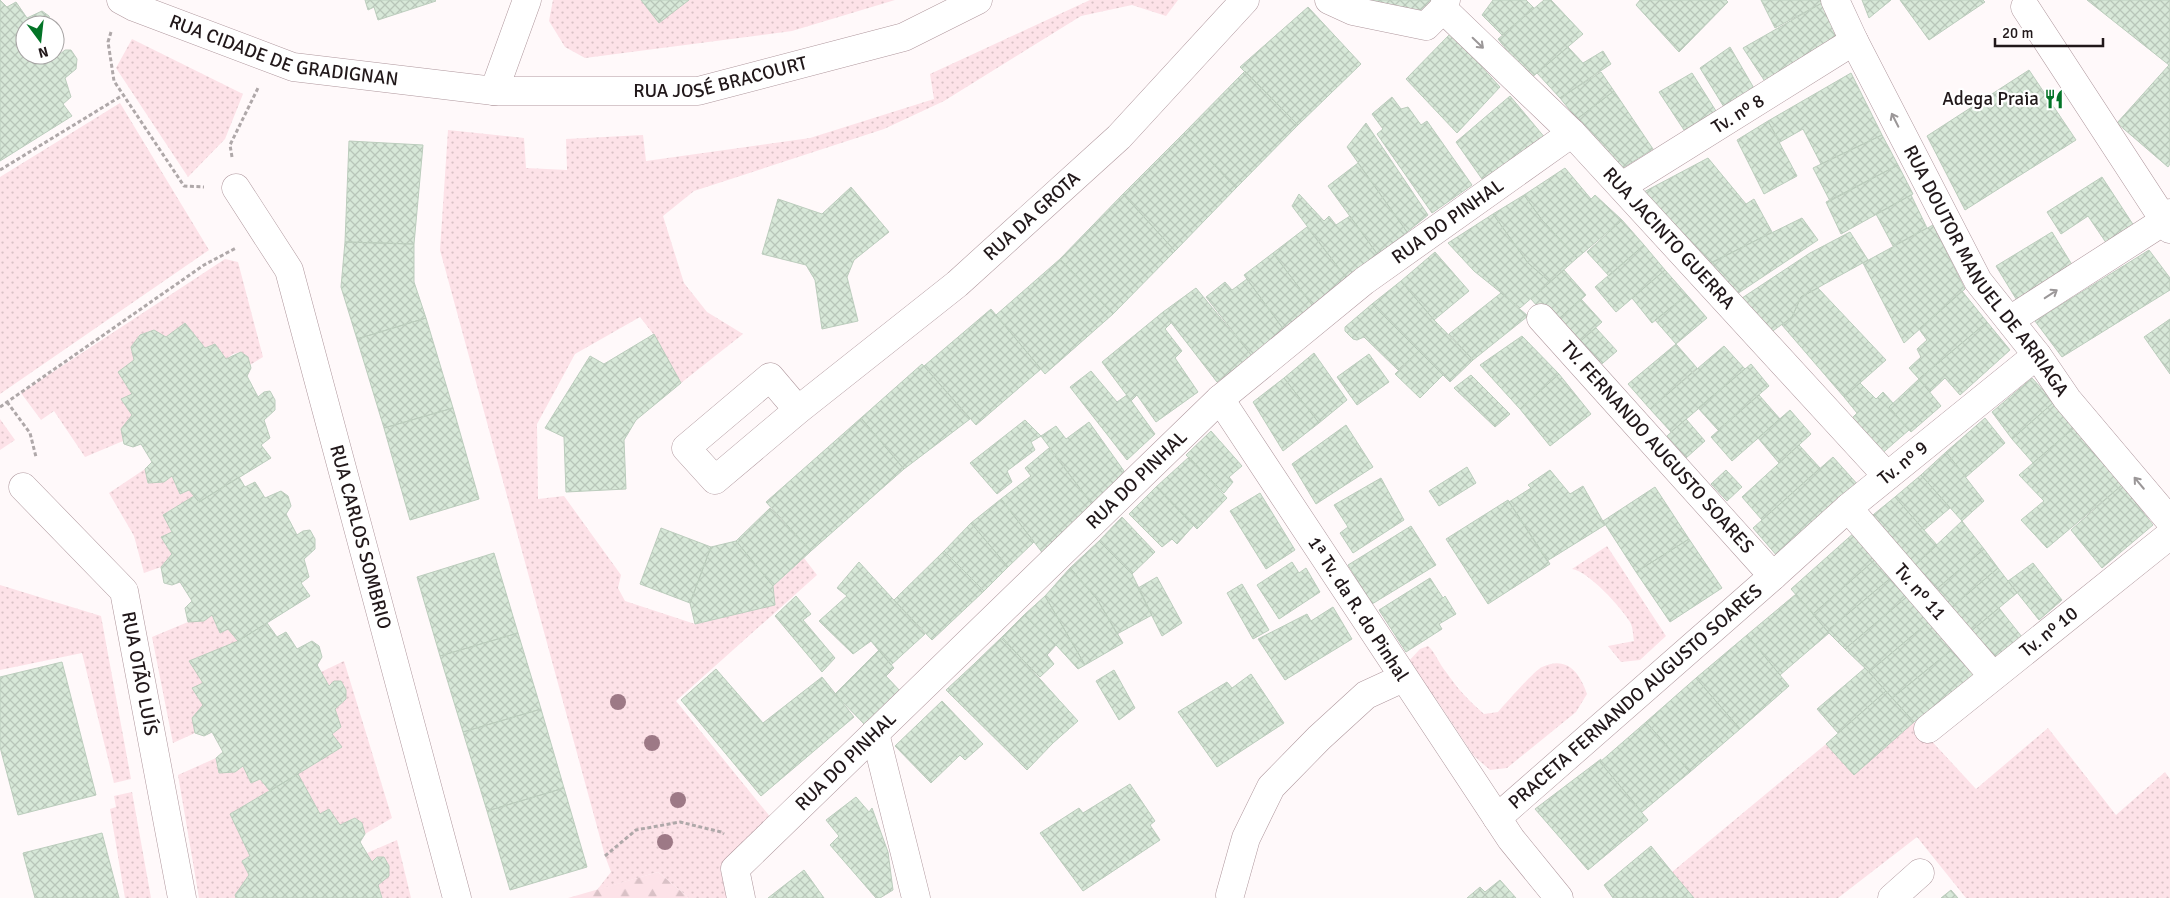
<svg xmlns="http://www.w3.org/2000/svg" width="2170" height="898" font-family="Signika,sans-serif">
<defs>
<pattern id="grass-dots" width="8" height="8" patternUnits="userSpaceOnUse" patternTransform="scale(1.25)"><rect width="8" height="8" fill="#fde2e8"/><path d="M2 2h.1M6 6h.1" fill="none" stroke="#d9c1c6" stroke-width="1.8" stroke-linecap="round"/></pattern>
<pattern id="forest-firs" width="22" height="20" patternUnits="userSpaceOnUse" patternTransform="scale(1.25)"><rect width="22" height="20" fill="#fde2e8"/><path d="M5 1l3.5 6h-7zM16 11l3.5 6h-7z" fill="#d9c1c6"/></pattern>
<pattern id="building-cross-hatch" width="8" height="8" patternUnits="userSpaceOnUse" patternTransform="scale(1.25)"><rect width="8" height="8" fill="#d7e8d8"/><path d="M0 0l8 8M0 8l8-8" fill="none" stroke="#b8c6b9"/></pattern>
</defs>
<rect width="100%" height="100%" fill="#fff9fa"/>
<path fill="url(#grass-dots)" d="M 553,0 L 895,0 L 792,31 L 585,58 L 565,47 L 549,21 Z
M 1090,0 L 1178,0 L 1166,16 L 1132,5 L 1081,16 L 944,101 L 884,129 L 694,191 L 663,216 L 684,283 L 707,312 L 743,334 L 681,383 L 654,335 L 640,317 L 575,354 L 537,424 L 538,499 L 564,496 L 621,575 L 618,588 L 625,601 L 695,624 L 775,605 L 773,586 L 804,558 L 817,575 L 676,701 L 772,819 L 720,869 L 730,898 L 689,898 L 658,872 L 597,890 L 611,872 L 605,856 L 440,250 L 448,130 L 524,138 L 526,168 L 567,170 L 566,139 L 643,135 L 646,161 L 810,138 L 934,99 L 930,74 Z
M 132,39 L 243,94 L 225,139 L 188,177 L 116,68 Z
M 120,103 L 209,250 L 0,394 L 0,177 Z
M 225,259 L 238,262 L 263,357 L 250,365 L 248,357 L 241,352 L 233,354 L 226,359 L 215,344 L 205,348 L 185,323 L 166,337 L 154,330 L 140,335 L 131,347 L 134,360 L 132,394 L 122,399 L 132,415 L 122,429 L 123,441 L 85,457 L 54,411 L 41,420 L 21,393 Z
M 0,419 L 15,440 L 0,450 Z
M 145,469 L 148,483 L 164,482 L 172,476 L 180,494 L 189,490 L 194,496 L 163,515 L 172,532 L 162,537 L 172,554 L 161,567 L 144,573 L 134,536 L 109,493 Z
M 1607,546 L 1666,636 L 1640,660 L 1621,662 L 1608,646 L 1634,641 C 1633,635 1633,627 1630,622 C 1621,607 1588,571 1572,569 Z
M 0,585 L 101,616 L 131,779 L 114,783 L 82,653 L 0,670 Z
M 212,615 L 220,633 L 228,629 L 238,641 L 203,683 L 203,705 L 192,718 L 195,733 L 173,743 L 152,637 L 188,622 L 204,621 Z
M 1428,646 C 1436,653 1439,664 1446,672 C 1457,688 1469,701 1484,714 L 1498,712 C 1506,703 1534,671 1542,667 C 1567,655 1580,673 1587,694 L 1576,712 L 1507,768 L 1490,770 L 1474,756 L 1436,699 L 1407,663 L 1420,649 Z
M 344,661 L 392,818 L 365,834 L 362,823 L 355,818 L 340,825 L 329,809 L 320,814 L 298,774 L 342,747 L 332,734 L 341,727 L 335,709 L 346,699 L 346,690 L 341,681 L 335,681 L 329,686 L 321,672 Z
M 1914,722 L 1976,789 L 2048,728 L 2116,815 L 2165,772 L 2170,779 L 2170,898 L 1966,898 L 1917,837 L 1838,898 L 1694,898 L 1672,872 L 1826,744 L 1854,775 Z
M 216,758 L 219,773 L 243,766 L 251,783 L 260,779 L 270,791 L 230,814 L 250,856 L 242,861 L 249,875 L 235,895 L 236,898 L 199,898 L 178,775 Z
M 132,792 L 151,898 L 125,898 L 110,809 L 116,807 L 114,796 Z
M 397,840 L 411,898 L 382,898 L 378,885 L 389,876 L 389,866 L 384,857 L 377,857 L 372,862 L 367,853 Z"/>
<path fill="url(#forest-firs)" d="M 658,872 L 689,898 L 568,898 Z"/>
<path fill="url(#building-cross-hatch)" stroke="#bccdbd" d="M 0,0 L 7,7 L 16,2 L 27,18 L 42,11 L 49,16 L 52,25 L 25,25 L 25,55 L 55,55 L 55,48 L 59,55 L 65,50 L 71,50 L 77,59 L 76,69 L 65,78 L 71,97 L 63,104 L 72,116 L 0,161 Z
M 365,0 L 435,0 L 436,1 L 378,20 L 374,7 L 368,10 Z
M 641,0 L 689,0 L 659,23 Z
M 1370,0 L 1432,0 L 1425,18 L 1369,3 Z
M 1493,0 L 1526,0 L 1534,8 L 1502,35 L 1482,15 Z
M 1544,0 L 1551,0 L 1583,34 L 1530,79 L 1498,39 Z
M 1640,0 L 1726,0 L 1728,2 L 1679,52 L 1636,5 Z
M 1761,0 L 1820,0 L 1822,3 L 1775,28 Z
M 1862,0 L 1891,0 L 1869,18 Z
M 1900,0 L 1983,0 L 1985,2 L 1929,40 Z
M 2087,0 L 2170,0 L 2170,164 L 2168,167 L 2117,123 L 2169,65 Z
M 1822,3 L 1838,39 L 1766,83 L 1743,48 Z
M 1308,7 L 1361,64 L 1298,125 L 1240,67 Z
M 1451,33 L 1500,87 L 1457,133 L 1406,79 Z
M 1568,47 L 1583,63 L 1603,51 L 1611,64 L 1560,98 L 1537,73 Z
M 1730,47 L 1755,90 L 1724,107 L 1700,68 Z
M 2029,70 L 2076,140 L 1965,210 L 1927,136 Z
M 1245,71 L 1298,125 L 1236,188 L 1184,133 Z
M 1601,72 L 1614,91 L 1577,119 L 1560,98 Z
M 1692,73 L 1716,111 L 1684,130 L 1659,92 Z
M 1851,73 L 1882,135 L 1821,164 L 1803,129 L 1780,142 L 1768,121 Z
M 1614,91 L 1653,149 L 1621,169 L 1577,119 Z
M 1510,96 L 1546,139 L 1482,179 L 1456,142 Z
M 1392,97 L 1401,109 L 1408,107 L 1421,125 L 1427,121 L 1472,185 L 1432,213 L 1377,134 L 1383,129 L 1372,114 Z
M 1768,121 L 1797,176 L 1764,194 L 1737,140 Z
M 1366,123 L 1428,215 L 1407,232 L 1347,147 Z
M 1184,133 L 1236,188 L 1175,251 L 1123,194 Z
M 1882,135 L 1898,165 L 1830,201 L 1813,168 Z
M 349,141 L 423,145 L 414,244 L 345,242 Z
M 1708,158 L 1746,204 L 1754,199 L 1772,232 L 1706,266 L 1640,194 Z
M 1358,163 L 1407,232 L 1378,255 L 1328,186 Z
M 1898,165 L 1913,194 L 1841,234 L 1826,202 Z
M 1565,168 L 1591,199 L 1595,195 L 1622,220 L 1577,258 L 1542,220 L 1524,195 Z
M 2102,177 L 2136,229 L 2109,247 L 2088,216 L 2061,234 L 2047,212 Z
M 851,187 L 889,232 L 854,260 L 847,277 L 858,321 L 822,329 L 815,280 L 806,265 L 762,254 L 778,199 L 822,214 Z
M 1123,194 L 1175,251 L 1113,314 L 1060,259 Z
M 1299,194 L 1324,221 L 1329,216 L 1336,225 L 1350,216 L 1378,255 L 1347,279 L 1292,206 Z
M 1524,195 L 1542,220 L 1577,258 L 1550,282 L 1528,263 L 1493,214 Z
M 1911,195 L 1927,228 L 1893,246 L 1876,214 Z
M 1493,214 L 1528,263 L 1550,282 L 1520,308 L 1474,271 L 1448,243 Z
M 1802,218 L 1818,240 L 1737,294 L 1708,264 Z
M 1622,220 L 1644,245 L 1609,276 L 1587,252 Z
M 1933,225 L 1965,289 L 1904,343 L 1863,263 Z
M 1307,227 L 1347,279 L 1313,306 L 1273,253 Z
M 1850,232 L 1868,260 L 1801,297 L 1792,317 L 1770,333 L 1739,300 L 1810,253 Z
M 2052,232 L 2074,268 L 2018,302 L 1996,266 Z
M 345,242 L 414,244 L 414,282 L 426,318 L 357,339 L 341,287 Z
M 1644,245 L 1665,270 L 1616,312 L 1595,287 Z
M 2149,250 L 2170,278 L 2170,290 L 2062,357 L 2035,321 Z
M 1435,252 L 1469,291 L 1434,320 L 1401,281 Z
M 1273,253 L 1313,306 L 1284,330 L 1244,275 Z
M 1060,259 L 1113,314 L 1045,374 L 996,315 Z
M 1564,270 L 1586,295 L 1553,324 L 1531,299 Z
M 1665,270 L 1687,295 L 1652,323 L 1632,298 Z
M 1247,279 L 1284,330 L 1252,356 L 1206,297 L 1225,282 L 1232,290 Z
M 1401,281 L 1434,320 L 1473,360 L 1450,382 L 1372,304 Z
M 1196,288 L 1252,356 L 1217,382 L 1163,312 Z
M 1818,288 L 1886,360 L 1844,397 L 1782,325 L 1792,317 L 1801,297 Z
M 1962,291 L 1987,322 L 1919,379 L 1909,368 L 1921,357 L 1917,349 L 1927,340 L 1919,329 Z
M 1501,293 L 1528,316 L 1473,360 L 1449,334 Z
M 1687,295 L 1707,318 L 1676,344 L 1655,320 Z
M 1581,299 L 1602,322 L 1576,345 L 1553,324 Z
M 1372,304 L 1419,351 L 1398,370 L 1364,337 L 1357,340 L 1353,339 L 1345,331 L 1345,327 Z
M 991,309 L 1041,369 L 976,425 L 924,366 Z
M 1163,312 L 1171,323 L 1165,329 L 1182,351 L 1175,358 L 1198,392 L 1156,422 L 1137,395 L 1131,401 L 1102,362 Z
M 426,318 L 453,408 L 384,428 L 357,339 Z
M 2170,319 L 2170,374 L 2144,337 Z
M 1987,322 L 2010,350 L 1960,395 L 1945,378 L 1930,392 L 1919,379 Z
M 185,323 L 205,348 L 215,344 L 226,359 L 241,352 L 248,357 L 251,368 L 247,376 L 258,397 L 264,392 L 270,391 L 275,400 L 275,410 L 264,420 L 270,438 L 261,445 L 271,458 L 199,502 L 189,490 L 180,494 L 172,476 L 164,482 L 148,483 L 145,469 L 152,462 L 141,444 L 133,447 L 124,444 L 121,429 L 132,415 L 121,399 L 132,394 L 118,372 L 134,360 L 131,347 L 140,335 L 154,330 L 166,337 Z
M 1596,328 L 1617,351 L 1597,368 L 1576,345 Z
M 654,334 L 681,383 L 636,420 L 624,440 L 626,489 L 566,492 L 564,437 L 545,428 L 590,356 L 604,364 Z
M 1522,336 L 1559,374 L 1520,409 L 1480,365 Z
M 1676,344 L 1697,368 L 1650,409 L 1628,384 Z
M 1724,346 L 1745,369 L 1671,432 L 1650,409 Z
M 1419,351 L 1443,375 L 1420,398 L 1395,374 Z
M 1314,353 L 1347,400 L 1319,423 L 1284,378 Z
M 1369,354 L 1389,382 L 1357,405 L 1337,377 Z
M 922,364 L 970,419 L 904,469 L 861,418 Z
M 1751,364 L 1769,386 L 1718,430 L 1698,408 Z
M 1091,371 L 1117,402 L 1127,395 L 1155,434 L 1127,460 L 1070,387 Z
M 1559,374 L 1591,414 L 1550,446 L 1520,409 Z
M 1471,375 L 1510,414 L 1495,427 L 1454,388 Z
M 1284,378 L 1319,423 L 1283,451 L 1253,402 Z
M 2032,378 L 2054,402 L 2012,439 L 1992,412 Z
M 1919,379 L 1941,406 L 1911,432 L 1889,407 Z
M 1860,383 L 1876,399 L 1883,392 L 1893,403 L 1889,407 L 1909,430 L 1879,456 L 1848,422 L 1857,413 L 1844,397 Z
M 1759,395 L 1780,419 L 1732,461 L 1711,437 Z
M 2054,402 L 2075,427 L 2033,463 L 2012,439 Z
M 453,408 L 479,499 L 410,520 L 384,428 Z
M 1790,410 L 1811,434 L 1779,463 L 1758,438 Z
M 861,418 L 904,469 L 811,551 L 766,502 Z
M 1985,418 L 2005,443 L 1966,477 L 1946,452 Z
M 1686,419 L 1705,441 L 1686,458 L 1667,436 Z
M 1025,420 L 1041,436 L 1031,442 L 1035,450 L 1007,471 L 1012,482 L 997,494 L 970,463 Z
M 1089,422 L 1124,471 L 1094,507 L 1041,436 L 1056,426 L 1066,439 Z
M 1346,425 L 1373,467 L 1316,504 L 1292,464 Z
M 2075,427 L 2122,485 L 2047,548 L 2021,520 L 2044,501 L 2019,475 Z
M 1211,431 L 1242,466 L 1229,477 L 1233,482 L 1224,493 L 1186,455 Z
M 1799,445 L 1820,468 L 1762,520 L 1742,497 Z
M 1049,448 L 1094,507 L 1044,555 L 1001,499 L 1031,476 L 1025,468 Z
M 1946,452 L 1984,501 L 1962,521 L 1921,475 Z
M 1189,457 L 1227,498 L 1197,529 L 1156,487 Z
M 1833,457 L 1859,486 L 1778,557 L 1753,528 Z
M 1467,467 L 1476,483 L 1439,506 L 1429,491 Z
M 1550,470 L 1570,494 L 1583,486 L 1605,525 L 1547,561 L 1509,502 L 1531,488 L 1528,485 Z
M 1726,470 L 1742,487 L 1727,501 L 1711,484 Z
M 1921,475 L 1950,508 L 1924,530 L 1895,497 Z
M 239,477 L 245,487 L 255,482 L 265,498 L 281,491 L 288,496 L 291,506 L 286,514 L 297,535 L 303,531 L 310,530 L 315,539 L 315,549 L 304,559 L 309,577 L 301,583 L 310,596 L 238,641 L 228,629 L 220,633 L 212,615 L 204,621 L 188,622 L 185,608 L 192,601 L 180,582 L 172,585 L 164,583 L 161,567 L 172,554 L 161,537 L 172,532 L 163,515 L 194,496 L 199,502 Z
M 1381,478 L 1404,520 L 1353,553 L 1340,533 L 1348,527 L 1334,505 Z
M 2122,485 L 2153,525 L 2102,568 L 2071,530 Z
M 1156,487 L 1194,525 L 1177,544 L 1172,539 L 1162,547 L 1129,514 Z
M 1655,487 L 1689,539 L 1636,572 L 1603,521 Z
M 1260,493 L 1295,550 L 1266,569 L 1230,511 Z
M 1895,497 L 1937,545 L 1911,569 L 1868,519 Z
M 1001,499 L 1034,542 L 1008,567 L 971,523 Z
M 1508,500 L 1550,564 L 1488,604 L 1446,539 Z
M 770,508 L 811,551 L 773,586 L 736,541 Z
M 1122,517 L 1155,552 L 1132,574 L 1099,541 Z
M 1962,521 L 1984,549 L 1928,596 L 1911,569 Z
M 971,523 L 1008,567 L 984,591 L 944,551 Z
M 1411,526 L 1436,565 L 1372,604 L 1348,565 Z
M 661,528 L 711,547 L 690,603 L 640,584 Z
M 1855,532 L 1878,557 L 1813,614 L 1791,589 Z
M 1689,539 L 1722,588 L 1670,622 L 1636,572 Z
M 736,541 L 773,586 L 775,605 L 695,624 L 690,603 L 711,547 Z
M 1099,541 L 1132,574 L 1152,615 L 1117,634 L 1097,599 L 1070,568 Z
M 1984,549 L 1998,568 L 1946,612 L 1931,594 Z
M 944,551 L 984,591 L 932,640 L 894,600 Z
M 494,553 L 518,633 L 440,656 L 417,577 Z
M 1878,557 L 1893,576 L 1827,631 L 1813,614 Z
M 859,562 L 925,634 L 891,665 L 871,641 L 853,654 L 819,621 L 847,596 L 837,588 Z
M 1292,562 L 1299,573 L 1306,568 L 1320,592 L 1279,619 L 1257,585 Z
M 2033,563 L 2062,600 L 2039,620 L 2008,581 Z
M 1070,568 L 1097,599 L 1123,643 L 1085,665 L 1045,596 Z
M 1998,568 L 2017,593 L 1965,636 L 1946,612 Z
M 1893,576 L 1909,595 L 1845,649 L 1827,631 Z
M 1157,577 L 1182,623 L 1162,636 L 1138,588 Z
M 1430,578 L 1443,598 L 1445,596 L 1456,614 L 1439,624 L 1442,629 L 1406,652 L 1379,610 Z
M 1242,584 L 1269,630 L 1253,639 L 1227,593 Z
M 1796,594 L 1829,633 L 1780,675 L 1747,635 Z
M 1909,595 L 1931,620 L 1869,672 L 1845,649 Z
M 796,596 L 811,614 L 803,620 L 835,658 L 822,672 L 775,616 Z
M 1045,596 L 1085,665 L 1078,669 L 1056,645 L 1024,615 Z
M 1333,607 L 1352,639 L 1285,680 L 1258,639 L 1307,614 L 1311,621 Z
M 1999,608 L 2022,637 L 1989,664 L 1965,636 Z
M 1024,615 L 1056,645 L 1047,655 L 1054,664 L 1040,677 L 1001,638 Z
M 1931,620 L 1954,648 L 1892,698 L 1869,672 Z
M 267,623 L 277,637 L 286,632 L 297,649 L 312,641 L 319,646 L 322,657 L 317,665 L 329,686 L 334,681 L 341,681 L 346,690 L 346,699 L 335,709 L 341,727 L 332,734 L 342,747 L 270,791 L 260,779 L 251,783 L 243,766 L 235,772 L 219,773 L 216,758 L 223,752 L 212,732 L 204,736 L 195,733 L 192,718 L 203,705 L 192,688 L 203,683 L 189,661 L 238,641 Z
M 518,633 L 541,709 L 463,732 L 440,656 Z
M 1747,635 L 1789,686 L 1740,729 L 1696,678 Z
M 1002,637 L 1078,721 L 1053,743 L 974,664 Z
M 1954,648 L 1977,674 L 1914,722 L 1892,698 Z
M 879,650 L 894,668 L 886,676 L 901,692 L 866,726 L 835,694 Z
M 62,662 L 96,795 L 18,815 L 0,747 L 0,677 Z
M 974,664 L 1053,743 L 1027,770 L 946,690 Z
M 1865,668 L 1886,691 L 1838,733 L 1817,709 Z
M 716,669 L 763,723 L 822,677 L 854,717 L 761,796 L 681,700 Z
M 1114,670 L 1135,708 L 1119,720 L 1096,681 Z
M 1251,674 L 1284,723 L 1217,767 L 1178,712 L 1227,682 L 1232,688 Z
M 1696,678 L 1740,729 L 1690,772 L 1646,722 Z
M 1886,691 L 1914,722 L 1854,775 L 1826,744 Z
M 942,701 L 983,744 L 965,760 L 960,755 L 931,783 L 895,746 Z
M 541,709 L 564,788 L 487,811 L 463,732 Z
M 1646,722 L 1690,772 L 1642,812 L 1600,762 Z
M 1601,759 L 1600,762 L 1648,820 L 1588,870 L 1535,809 Z
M 298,774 L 320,814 L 329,809 L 340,825 L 355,818 L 362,823 L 365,834 L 360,842 L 372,862 L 377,857 L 384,857 L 389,866 L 389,876 L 378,885 L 382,898 L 236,898 L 235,895 L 249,875 L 242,861 L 250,856 L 230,814 Z
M 1130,784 L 1155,821 L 1150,825 L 1160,840 L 1083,891 L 1040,833 L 1079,808 L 1083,813 Z
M 564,788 L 587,867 L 510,890 L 487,811 Z
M 856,797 L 869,812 L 872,808 L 888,852 L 893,890 L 880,898 L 876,898 L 830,845 L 839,836 L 826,820 Z
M 102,833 L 119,898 L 35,898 L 23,853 Z
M 1651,846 L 1672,872 L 1694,898 L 1613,898 L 1604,885 Z
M 804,870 L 824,898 L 768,898 Z
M 1500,880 L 1516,898 L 1467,898 L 1480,887 L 1485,892 Z
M 1951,890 L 1958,898 L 1941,898 Z"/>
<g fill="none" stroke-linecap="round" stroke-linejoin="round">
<defs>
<g id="minor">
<path id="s1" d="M 121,0 L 134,7 L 293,67 L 494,91 L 698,91 L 904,37 L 978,0"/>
<path d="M 1329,0 L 1353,11 L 1426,26 L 1443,9 L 1446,0"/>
<path id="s2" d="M 1835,0 L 1854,41 L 1978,281 L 2037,355 L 2067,399 L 2170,521"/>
<path d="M 2025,7 L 2170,229"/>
<path id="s3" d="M 1443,9 L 1572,133 L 1887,476"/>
<path d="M 494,91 L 527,0"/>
<path d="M 1622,186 L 1854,41"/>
<path id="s4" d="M 236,188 L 289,270 L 457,898"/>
<path id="s5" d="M 1541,318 L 1773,576"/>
<path d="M 2010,320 L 2164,221 L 2170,213"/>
<path d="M 1220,399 L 1511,839 L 1559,898"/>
<path id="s6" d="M 798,410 L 770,377 L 686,448 L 715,480 L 798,410 L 957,284 L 1119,137 L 1245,0"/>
<path id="s7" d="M 23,487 L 124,591 L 182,898"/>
<path d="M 1848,508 L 1993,676"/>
<path d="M 1928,729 L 2170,535"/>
<path d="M 875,733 L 916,898"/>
<path id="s8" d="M 1497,818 L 1773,576 L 1848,508 L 2037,355"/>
<path d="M 1230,895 L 1246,838 L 1271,787 L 1319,738 L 1366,695 L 1403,678"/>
<path id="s9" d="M 741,898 L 735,869 L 1220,399 L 1364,281 L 1572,133"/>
<path d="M 1892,898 L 1920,873"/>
</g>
</defs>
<use href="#minor" stroke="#af979d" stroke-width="29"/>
<path stroke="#afa8a9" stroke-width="3" stroke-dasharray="4 2.5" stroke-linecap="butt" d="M 111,32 L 108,42 L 114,81 L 184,186 L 204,187
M 232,157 L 230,145 L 258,88
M 0,170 L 123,95
M 7,402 L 30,433 L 36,457
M 0,407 L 204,265 L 236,248
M 605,856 L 636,830 L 680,822 L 721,832 L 724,834"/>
<use href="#minor" stroke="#fff" stroke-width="28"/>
</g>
<g fill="#9d7986">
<circle cx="618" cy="702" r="8"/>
<circle cx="652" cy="743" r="8"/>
<circle cx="678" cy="800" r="8"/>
<circle cx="665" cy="842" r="8"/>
</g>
<defs><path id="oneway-shaft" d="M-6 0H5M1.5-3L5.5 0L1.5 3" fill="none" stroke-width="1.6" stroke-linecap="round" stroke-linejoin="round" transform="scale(1.25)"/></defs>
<g stroke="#9b9798">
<use href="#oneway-shaft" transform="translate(1478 43) rotate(44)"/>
<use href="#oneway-shaft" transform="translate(1895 120) rotate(-117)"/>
<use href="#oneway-shaft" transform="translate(2051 294) rotate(-33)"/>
<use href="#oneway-shaft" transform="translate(2139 483) rotate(-130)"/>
</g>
<defs>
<symbol id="restaurant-bare" viewBox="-9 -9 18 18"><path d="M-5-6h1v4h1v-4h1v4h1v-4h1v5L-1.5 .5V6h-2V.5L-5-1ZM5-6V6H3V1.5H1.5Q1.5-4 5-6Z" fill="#037427" stroke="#fff" stroke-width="2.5" paint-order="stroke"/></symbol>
</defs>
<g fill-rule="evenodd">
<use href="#restaurant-bare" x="2040" y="85" width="28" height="28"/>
</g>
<g text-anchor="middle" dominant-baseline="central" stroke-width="4.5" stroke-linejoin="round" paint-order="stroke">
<g font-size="19" fill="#21181a" stroke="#fff">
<text stroke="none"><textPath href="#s1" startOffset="172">RUA CIDADE DE GRADIGNAN</textPath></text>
<text stroke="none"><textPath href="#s1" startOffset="615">RUA JOSÉ BRACOURT</textPath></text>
<text transform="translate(1738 114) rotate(-32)">Tv. nº 8</text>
<text stroke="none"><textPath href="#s6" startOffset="609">RUA DA GROTA</textPath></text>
<text stroke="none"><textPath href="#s9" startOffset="994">RUA DO PINHAL</textPath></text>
<text stroke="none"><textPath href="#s3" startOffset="322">RUA JACINTO GUERRA</textPath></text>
<text stroke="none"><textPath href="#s2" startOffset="311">RUA DOUTOR MANUEL DE ARRIAGA</textPath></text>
<text stroke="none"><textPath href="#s5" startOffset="174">TV. FERNANDO AUGUSTO SOARES</textPath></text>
<text transform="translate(1903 463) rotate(-39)">Tv. nº 9</text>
<text stroke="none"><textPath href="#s9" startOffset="589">RUA DO PINHAL</textPath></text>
<text stroke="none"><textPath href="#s4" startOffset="374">RUA CARLOS SOMBRIO</textPath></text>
<text transform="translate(1920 592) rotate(49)">Tv. nº 11</text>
<text transform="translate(1358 609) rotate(57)">1ª Tv. da R. do Pinhal</text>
<text transform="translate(2049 632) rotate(-39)">Tv. nº 10</text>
<text stroke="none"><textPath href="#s7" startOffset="229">RUA OTÃO LUÍS</textPath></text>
<text stroke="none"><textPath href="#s8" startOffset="184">PRACETA FERNANDO AUGUSTO SOARES</textPath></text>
<text stroke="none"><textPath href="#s9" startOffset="184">RUA DO PINHAL</textPath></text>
</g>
<g font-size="19" fill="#21181a" stroke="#fff" text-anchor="end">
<text x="2039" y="99">Adega Praia</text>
</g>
</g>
<g transform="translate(40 40) rotate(165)"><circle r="24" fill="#ffffff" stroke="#a6a3a3"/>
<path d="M0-4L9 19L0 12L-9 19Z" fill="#037427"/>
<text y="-8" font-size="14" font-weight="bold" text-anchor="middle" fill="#21181a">N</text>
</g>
<path d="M1995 38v8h108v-8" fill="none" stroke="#21181a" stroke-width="2.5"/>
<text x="2002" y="38" font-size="15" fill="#21181a" stroke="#ffffff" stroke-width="4" paint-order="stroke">20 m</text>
</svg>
